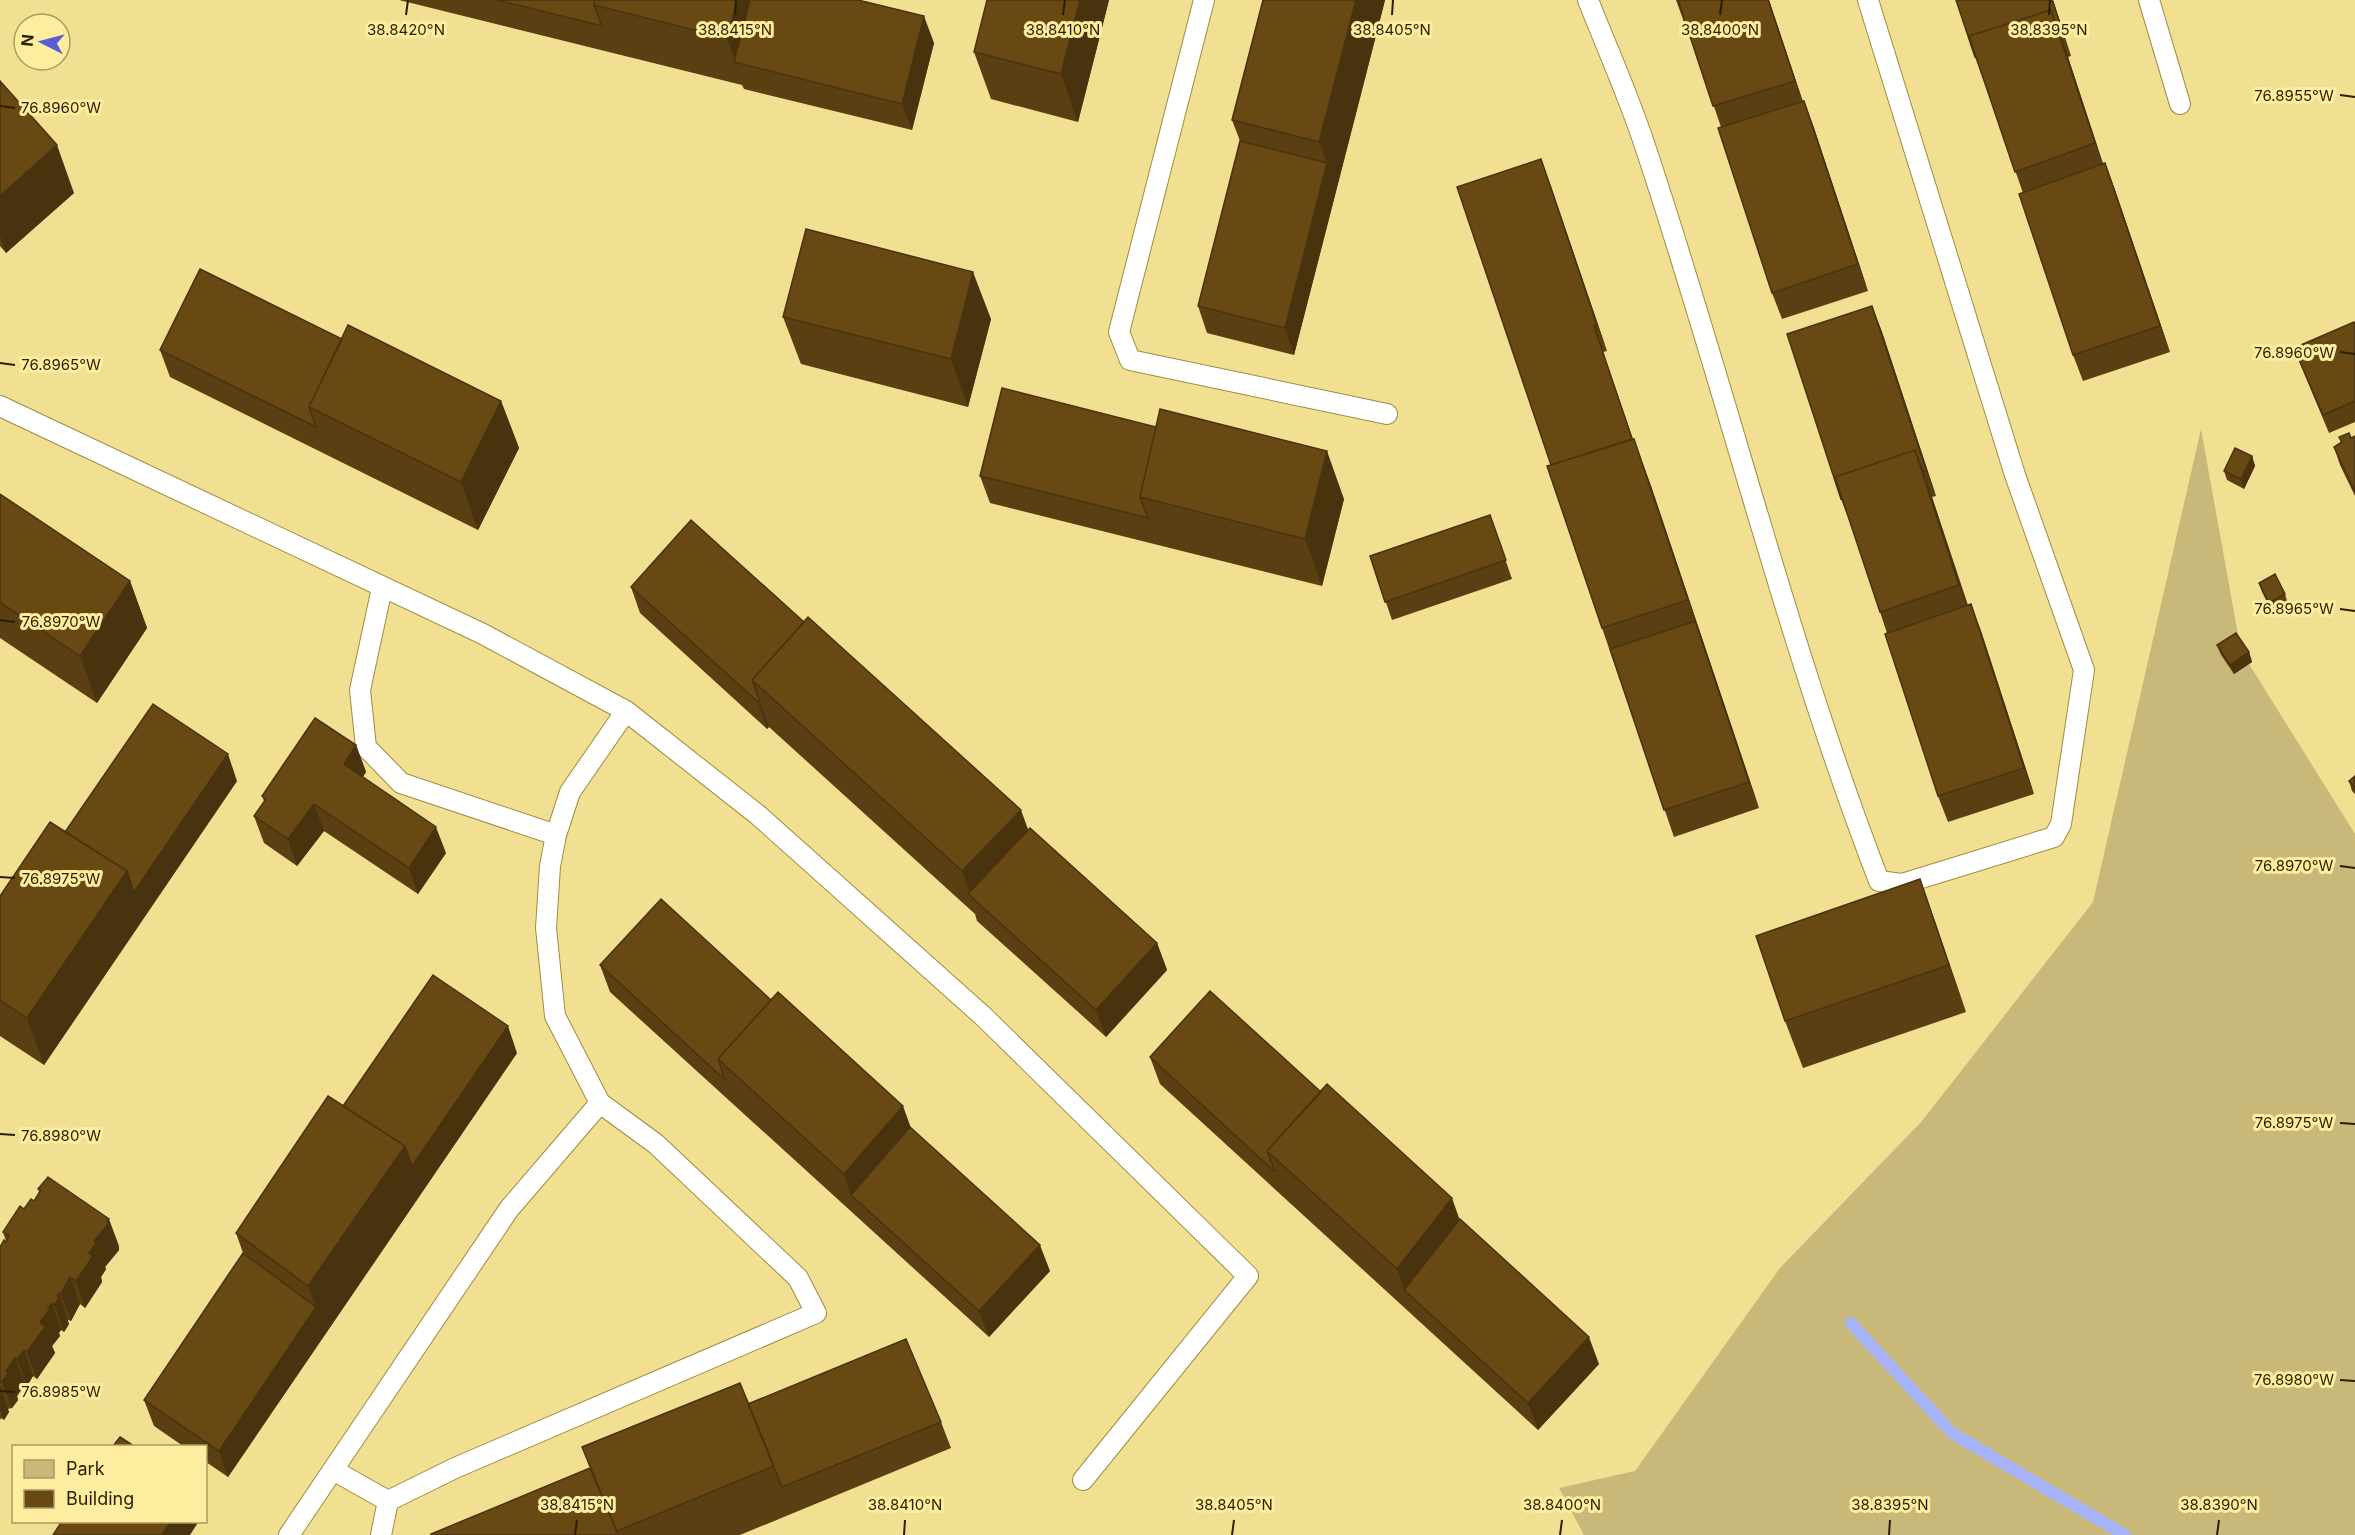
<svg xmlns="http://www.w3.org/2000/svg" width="2355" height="1535" font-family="Inter,sans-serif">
<rect width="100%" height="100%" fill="#f2e092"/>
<path fill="#c8b97b" d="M 2201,429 L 2241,651 L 2355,834 L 2355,1535 L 1584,1535 L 1559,1488 L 1635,1471 L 1780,1268 L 1922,1121 L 2093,902 Z"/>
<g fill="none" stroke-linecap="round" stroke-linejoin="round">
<path stroke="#a8b4f9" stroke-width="12" d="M 1851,1323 L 1952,1433 L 2125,1535"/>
<defs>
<path id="lane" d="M 1204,0 L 1119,332 L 1130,360 L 1387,414
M 1588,0 C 1607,48 1628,95 1644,143 C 1726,388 1786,640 1879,881 L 1902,884 L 2054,837 L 2061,824 L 2084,670 L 2015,475 L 1868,0
M 2149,0 L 2180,104
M 0,406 L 483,634 L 626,711 L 758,815 L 984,1017 L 1248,1276 L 1083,1480
M 382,588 L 360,690 L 366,747 L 401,783 L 556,835
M 600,1103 L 555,1016 L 546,928 L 550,866 L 556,835 L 570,792 L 626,711
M 333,1470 L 388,1501
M 289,1535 L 509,1209 L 600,1103 L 656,1144 L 798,1278 L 816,1313 L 455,1468 L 388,1501 L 381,1535"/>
</defs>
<use href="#lane" stroke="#9e8d40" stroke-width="22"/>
<use href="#lane" stroke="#fff" stroke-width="20"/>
</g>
<path fill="#593f11" d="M 399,0 L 858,0 L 934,43 L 912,130 L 744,89 L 742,85 Z
M 1109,0 L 1078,122 L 991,99 L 974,52 Z
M 1263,0 L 1385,0 L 1294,355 L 1207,333 L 1198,306 L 1240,141 L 1232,120 Z
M 1676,0 L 1769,0 L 1803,102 L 1804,101 L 1814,128 L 1868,291 L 1782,319 L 1772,293 L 1721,127 L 1685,22 L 1684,22 Z
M 2053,0 L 2071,56 L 2068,57 L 2103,164 L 2105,163 L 2115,190 L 2170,352 L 2083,381 L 2073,355 L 2023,193 L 1985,84 L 1975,57 Z
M 0,81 L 74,193 L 6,253 L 0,246 Z
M 1541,159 L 1607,351 L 1603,352 L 1633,439 L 1651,486 L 1759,808 L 1674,837 L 1602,628 L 1551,465 Z
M 1872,306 L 1882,332 L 1936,496 L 1932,497 L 1968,605 L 1971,604 L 1981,631 L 2034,794 L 1948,822 L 1938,796 L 1887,633 L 1851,525 L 1841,499 Z
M 783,317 L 991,319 L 968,407 L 801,364 Z
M 2355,325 L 2355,422 L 2329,433 L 2301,366 L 2294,348 Z
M 342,339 L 501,401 L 519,448 L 478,530 L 170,377 L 160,350 Z
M 2355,436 L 2355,496 L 2340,465 L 2334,447 L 2341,443 L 2339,437 L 2351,438 Z
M 2252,456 L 2255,466 L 2244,489 L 2227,480 L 2224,471 Z
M 980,476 L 1344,499 L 1322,586 L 990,503 Z
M 0,494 L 130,581 L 147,628 L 97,703 L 0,638 Z
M 1490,515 L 1512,579 L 1392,620 L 1370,556 Z
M 2259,583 L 2285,594 L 2288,604 L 2272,612 L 2262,592 Z
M 631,587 L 1028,830 L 1157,943 L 1167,970 L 1106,1037 L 977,921 L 975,914 L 769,727 L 767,729 L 640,613 Z
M 2217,645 L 2249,652 L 2252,662 L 2234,674 L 2221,655 Z
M 356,745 L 366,772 L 363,777 L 446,853 L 418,894 L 324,831 L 297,866 L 264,843 L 254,816 L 264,801 L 262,796 Z
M 2355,776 L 2355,794 L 2352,791 L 2349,781 Z
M 237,781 L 44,1065 L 0,1036 L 0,896 L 65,832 Z
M 1920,879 L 1966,1012 L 1803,1068 L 1785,1021 Z
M 600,965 L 910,1127 L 1050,1271 L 989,1337 L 610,992 Z
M 517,1053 L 228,1477 L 206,1462 L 206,1446 L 183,1446 L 154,1426 L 144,1400 L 243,1253 L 236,1233 L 343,1106 Z
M 1150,1057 L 1460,1219 L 1599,1364 L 1538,1430 L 1160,1084 Z
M 38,1189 L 119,1246 L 119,1250 L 105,1267 L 106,1269 L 101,1277 L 102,1282 L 85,1308 L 80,1304 L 71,1321 L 68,1320 L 68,1321 L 69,1324 L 64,1332 L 61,1330 L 59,1333 L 60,1336 L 52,1346 L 55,1353 L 37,1379 L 33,1376 L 27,1386 L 25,1384 L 17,1396 L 18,1400 L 12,1408 L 8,1409 L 9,1412 L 4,1420 L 1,1418 L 0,1420 L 0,1247 L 6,1241 L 3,1232 L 34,1201 L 39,1192 Z
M 748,1404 L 941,1422 L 951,1448 L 740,1535 L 432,1535 L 590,1468 L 582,1447 Z"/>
<path fill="#49330e" d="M 737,0 L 765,0 L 736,63 L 727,38 Z
M 1080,0 L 1109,0 L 1078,122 L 1061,74 Z
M 1356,0 L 1370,0 L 1379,24 L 1294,355 L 1285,328 L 1327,163 L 1319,142 Z
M 1370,0 L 1385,0 L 1379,24 Z
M 1768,0 L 1769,0 L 1812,129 L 1795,81 Z
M 2052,0 L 2053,0 L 2071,56 L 2062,29 Z
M 2051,10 L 2068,57 L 2112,191 L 2095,143 Z
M 924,16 L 934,43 L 912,130 L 902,104 Z
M 1804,101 L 1814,128 L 1868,291 L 1858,264 Z
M 57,145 L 74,193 L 6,253 L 0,236 L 0,196 Z
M 1541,159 L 1551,186 L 1607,351 L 1597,325 Z
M 2105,163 L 2115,190 L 2170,352 L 2160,326 Z
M 973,272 L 991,319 L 968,407 L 951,359 Z
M 1872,306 L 1882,332 L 1936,496 L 1926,470 Z
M 1594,326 L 1603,352 L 1649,487 L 1639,460 Z
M 501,401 L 519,448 L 478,530 L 461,482 Z
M 1634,439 L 1651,486 L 1759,808 L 1749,782 Z
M 1915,450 L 1932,497 L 1976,633 L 1959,585 Z
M 1327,451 L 1344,499 L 1322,586 L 1305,539 Z
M 2252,456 L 2255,466 L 2244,489 L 2241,479 Z
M 130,581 L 147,628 L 97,703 L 80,656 Z
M 1971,604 L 1981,631 L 2034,794 L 2024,768 Z
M 2249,652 L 2252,662 L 2234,674 L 2230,665 Z
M 759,700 L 769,727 L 767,729 L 758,702 Z
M 356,745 L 366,772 L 353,790 L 344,764 Z
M 228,754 L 237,781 L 44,1065 L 27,1018 L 127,871 Z
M 314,804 L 324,831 L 297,866 L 288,839 Z
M 1021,810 L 1038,857 L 972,898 L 962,871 Z
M 436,827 L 446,853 L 418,894 L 409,868 Z
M 1920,879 L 1937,927 L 1966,1012 L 1949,965 Z
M 1157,943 L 1167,970 L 1106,1037 L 1096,1010 Z
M 508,1026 L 517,1053 L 228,1477 L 219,1451 L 316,1307 L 308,1286 L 405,1146 Z
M 903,1106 L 920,1153 L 851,1195 L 844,1174 Z
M 1452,1198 L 1469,1246 L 1404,1290 L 1397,1269 Z
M 109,1219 L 119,1246 L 119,1250 L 105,1267 L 106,1269 L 101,1277 L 102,1282 L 85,1308 L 76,1281 L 94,1241 Z
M 1040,1245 L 1050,1271 L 989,1337 L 979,1311 Z
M 70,1277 L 80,1304 L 71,1321 L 61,1294 Z
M 59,1293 L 69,1324 L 64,1332 L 54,1305 Z
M 52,1303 L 61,1330 L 59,1333 L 60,1336 L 52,1346 L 55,1353 L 37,1379 L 27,1352 L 40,1322 Z
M 1589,1337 L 1599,1364 L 1538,1430 L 1528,1403 Z
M 24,1350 L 33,1376 L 27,1386 L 17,1359 Z
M 15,1358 L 25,1384 L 17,1396 L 18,1400 L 12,1408 L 2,1382 L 6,1371 Z
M 0,1386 L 9,1412 L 4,1420 L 0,1409 Z
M 171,1521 L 199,1521 L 190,1535 L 162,1535 Z"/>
<path fill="#684914" stroke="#49330e" stroke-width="1.5" d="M 497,0 L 595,0 L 594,5 L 602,26 Z
M 595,0 L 737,0 L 727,38 L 594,5 Z
M 750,0 L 858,0 L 924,16 L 902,104 L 734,62 Z
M 987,0 L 1080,0 L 1061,74 L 974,52 Z
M 1263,0 L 1356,0 L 1319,142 L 1232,120 Z
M 1678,0 L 1768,0 L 1795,81 L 1713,106 Z
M 1956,0 L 2052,0 L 2062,29 L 2058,30 L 2051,10 L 1969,36 L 1976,57 L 1975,57 Z
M 2051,10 L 2095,143 L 2015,172 L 1969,36 Z
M 0,81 L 57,145 L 0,196 Z
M 1804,101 L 1858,264 L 1772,293 L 1718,128 Z
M 1240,141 L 1327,163 L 1285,328 L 1198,306 Z
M 1541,159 L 1597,325 L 1594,326 L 1632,439 L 1551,465 L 1457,187 Z
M 2105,163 L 2160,326 L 2073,355 L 2019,194 Z
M 806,229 L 973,272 L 951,359 L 783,317 Z
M 200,269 L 342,339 L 309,407 L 316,427 L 160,350 Z
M 1872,306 L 1926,470 L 1923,471 L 1915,450 L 1835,477 L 1842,498 L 1841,499 L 1787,334 Z
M 2354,322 L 2355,325 L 2355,401 L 2323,415 L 2294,348 Z
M 348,325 L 501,401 L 461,482 L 309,407 Z
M 1002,388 L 1156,427 L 1140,497 L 1148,518 L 980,476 Z
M 1160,409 L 1327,451 L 1305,539 L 1140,497 Z
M 2349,433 L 2351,438 L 2355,436 L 2355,492 L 2334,447 L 2342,442 L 2339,437 Z
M 1634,439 L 1688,600 L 1602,628 L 1547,466 Z
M 2235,448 L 2252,456 L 2241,479 L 2224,471 Z
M 1915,450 L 1959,585 L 1880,612 L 1835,477 Z
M 0,494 L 130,581 L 80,656 L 0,602 Z
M 1490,515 L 1506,560 L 1385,602 L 1370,556 Z
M 691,520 L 804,622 L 752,680 L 759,700 L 758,702 L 631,587 Z
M 2275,574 L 2285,594 L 2269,603 L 2259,583 Z
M 1971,604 L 2024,768 L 1938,796 L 1885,634 Z
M 808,617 L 1021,810 L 962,871 L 752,680 Z
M 1695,621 L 1749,782 L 1664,810 L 1610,649 Z
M 2236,633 L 2249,652 L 2230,665 L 2217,645 Z
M 153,704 L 228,754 L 134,892 L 127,871 L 65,832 Z
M 315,718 L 356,745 L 344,764 L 436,827 L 409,868 L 314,804 L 288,839 L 254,816 L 266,799 L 262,796 Z
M 2355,776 L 2355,788 L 2349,781 Z
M 50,822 L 127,871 L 27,1018 L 0,1000 L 0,896 Z
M 1030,828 L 1157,943 L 1096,1010 L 968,894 Z
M 1920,879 L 1949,965 L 1785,1021 L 1756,936 Z
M 661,899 L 771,1000 L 718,1059 L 725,1080 L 600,965 Z
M 433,975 L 508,1026 L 412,1166 L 405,1146 L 343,1106 Z
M 1210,991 L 1321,1092 L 1267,1151 L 1275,1172 L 1150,1057 Z
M 778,992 L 903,1106 L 844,1174 L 718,1059 Z
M 1327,1084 L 1452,1198 L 1397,1269 L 1267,1151 Z
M 328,1096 L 405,1146 L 308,1286 L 236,1233 Z
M 910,1127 L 1040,1245 L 979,1311 L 851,1195 Z
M 48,1177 L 109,1219 L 107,1222 L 109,1223 L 94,1241 L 96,1243 L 89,1253 L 93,1256 L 76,1281 L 70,1277 L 61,1294 L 59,1293 L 57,1296 L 59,1298 L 54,1305 L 52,1303 L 48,1308 L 50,1309 L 40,1322 L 45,1327 L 27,1352 L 24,1350 L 17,1359 L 15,1358 L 6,1371 L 8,1373 L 2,1382 L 0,1382 L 0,1247 L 4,1240 L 6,1242 L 9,1236 L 3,1232 L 20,1206 L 24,1209 L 31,1199 L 34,1201 L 41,1190 L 38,1189 Z
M 1460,1219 L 1589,1337 L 1528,1403 L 1404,1290 Z
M 243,1253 L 316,1307 L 219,1451 L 144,1400 Z
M 906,1339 L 941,1422 L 782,1487 L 748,1404 Z
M 740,1383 L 774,1466 L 617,1531 L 582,1447 Z
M 120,1437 L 134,1446 L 113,1446 Z
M 590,1468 L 618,1535 L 432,1535 L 431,1534 Z
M 62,1521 L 171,1521 L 162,1535 L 53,1535 Z"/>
<path fill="none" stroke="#271f00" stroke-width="2" d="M 406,15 L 408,0M 735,15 L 736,0M 1063,15 L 1065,0M 1392,15 L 1393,0M 1720,15 L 1722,0M 2049,15 L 2050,0M 2340,95 L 2355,97M 0,106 L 15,108M 2340,352 L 2355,354M 0,363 L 15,365M 2340,609 L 2355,611M 0,620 L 15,622M 2340,866 L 2355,868M 0,877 L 15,878M 2340,1123 L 2355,1124M 0,1134 L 15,1135M 2340,1380 L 2355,1381M 0,1391 L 15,1392M 575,1535 L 577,1520M 904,1535 L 905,1520M 1232,1535 L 1234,1520M 1560,1535 L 1562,1520M 1889,1535 L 1890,1520M 2217,1535 L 2219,1520"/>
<g font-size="15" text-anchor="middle" fill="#271f00" stroke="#ffed9f" stroke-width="6" stroke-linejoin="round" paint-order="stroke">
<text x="406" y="35">38.8420°N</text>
<text x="735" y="35">38.8415°N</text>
<text x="1063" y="35">38.8410°N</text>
<text x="1392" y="35">38.8405°N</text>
<text x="1720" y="35">38.8400°N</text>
<text x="2049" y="35">38.8395°N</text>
<text x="2294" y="101">76.8955°W</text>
<text x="61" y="113">76.8960°W</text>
<text x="2294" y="358">76.8960°W</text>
<text x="61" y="370">76.8965°W</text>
<text x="2294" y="614">76.8965°W</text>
<text x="61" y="627">76.8970°W</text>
<text x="2294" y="871">76.8970°W</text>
<text x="61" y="884">76.8975°W</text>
<text x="2294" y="1128">76.8975°W</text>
<text x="61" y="1141">76.8980°W</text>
<text x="2294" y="1385">76.8980°W</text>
<text x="61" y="1397">76.8985°W</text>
<text x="577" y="1510">38.8415°N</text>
<text x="905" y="1510">38.8410°N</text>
<text x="1234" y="1510">38.8405°N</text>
<text x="1562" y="1510">38.8400°N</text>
<text x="1890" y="1510">38.8395°N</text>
<text x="2219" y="1510">38.8390°N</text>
</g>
<rect x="12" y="1445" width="195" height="78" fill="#ffed9f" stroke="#a99b5f" stroke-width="1.5"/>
<rect x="24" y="1460" width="30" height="18" fill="#c8b97b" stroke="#a99b5f" stroke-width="1.5"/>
<text x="66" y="1475" font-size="18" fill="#271f00">Park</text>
<rect x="24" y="1490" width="30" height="18" fill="#684914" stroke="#a99b5f" stroke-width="1.5"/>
<text x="66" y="1505" font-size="18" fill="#271f00">Building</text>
<g transform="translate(42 42) rotate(276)"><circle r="28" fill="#ffed9f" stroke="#a99b5f" stroke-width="1.5"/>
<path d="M0-4.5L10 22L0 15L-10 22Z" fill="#585dd4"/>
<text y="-9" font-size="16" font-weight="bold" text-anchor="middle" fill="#271f00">N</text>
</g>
</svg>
